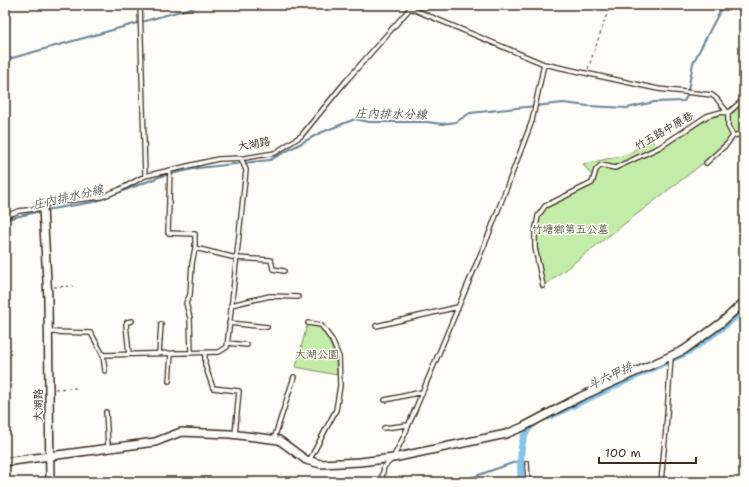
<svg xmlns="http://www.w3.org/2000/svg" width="749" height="487" font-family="'Shantell Sans','LXGW WenKai TC',sans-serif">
<rect width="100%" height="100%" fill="#fdfcf7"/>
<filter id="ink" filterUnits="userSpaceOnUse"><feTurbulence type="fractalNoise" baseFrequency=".025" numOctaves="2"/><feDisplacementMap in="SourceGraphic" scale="8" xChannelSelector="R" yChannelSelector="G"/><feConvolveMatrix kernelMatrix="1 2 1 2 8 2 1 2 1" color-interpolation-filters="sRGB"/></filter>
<g filter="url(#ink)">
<path fill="#c3eca8" stroke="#7f8b63" d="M 744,102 L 744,131 L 736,133 L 706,161 L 545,285 L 537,245 L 538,222 L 540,216 L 547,207 L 596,181 L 583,164 L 622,156 L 632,152 L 649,138 L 660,149 L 714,115 L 725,114 L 731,115 Z
M 307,325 L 320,327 C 332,345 336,353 337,375 L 296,367 Z"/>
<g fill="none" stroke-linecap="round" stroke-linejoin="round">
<path stroke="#688696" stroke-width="2" d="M 470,5 L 477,7 L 508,5
M 5,60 L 202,5
M 45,210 L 94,202 L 162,176 L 198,168 L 270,160 L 320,133 L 355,119 L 369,122 L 427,122 L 442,124 L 456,122 L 470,113 L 563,103 L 588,106 L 627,108 L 654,102 L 684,101 L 687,96 L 693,63 L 723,5
M 5,220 L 15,217 L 41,211
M 459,482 L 521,460"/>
<path stroke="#86c3e6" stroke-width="7" d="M 548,417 L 691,350 L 727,324 L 744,309
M 521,482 C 521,465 517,432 535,423"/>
<defs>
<path id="service" d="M 140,5 L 145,176
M 410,8 L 544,64 L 658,89 L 712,95 L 717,99 L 728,113 L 728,126 L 733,136
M 706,163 L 727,144 L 733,136 L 744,133
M 170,170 L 168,233 L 195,234 L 195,248 L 192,264 L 190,295 L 186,303 L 190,318 L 191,353
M 5,216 L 19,211 L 43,208 L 49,203 L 101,197 L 119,190 L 145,176 L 218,159 L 245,158 L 275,153 L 301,136 L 346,81 L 413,5
M 195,248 L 236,258 L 271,260 L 273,269 L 284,271
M 543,286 L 535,248 L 535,233 L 538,216 L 545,206 L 592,183 L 596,170 L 601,165 L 615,168 L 660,147 L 707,116 L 721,112 L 728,113 L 744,99
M 231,305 L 270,296 L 298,297
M 229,323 L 267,327
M 308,323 L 321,325 L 332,340 L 339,357 L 340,386 L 336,410 L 309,461
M 376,326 L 458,307
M 49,332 L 91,333 L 103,355 L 219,352 L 227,347 L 246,170 L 241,158
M 228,343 L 247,345
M 205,353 L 205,365 L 213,388 L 239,391 L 235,435
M 129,354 L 126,324 L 127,322 L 132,321
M 159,354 L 161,324
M 103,355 L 105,371
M 169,381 L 171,354
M 385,400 L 422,392
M 106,412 L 108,447
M 384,428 L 408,425
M 274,439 L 294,377
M 527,463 L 528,482
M 381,482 L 384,467 L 393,458 L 404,436 L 489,234 L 532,121 L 544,64
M 661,482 L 666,429 L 671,357"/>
<path id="minor" d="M 43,208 L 48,299 L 50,482
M 5,462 L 155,442 L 181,432 L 230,434 L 279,440 L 306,460 L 321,464 L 360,462 L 393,458 L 506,434 L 523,427 L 580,397 L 684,350 L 721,323 L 744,302"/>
</defs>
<use href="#service" stroke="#3b2a1e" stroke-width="6"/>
<use href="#minor" stroke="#3b2a1e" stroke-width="10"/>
<path stroke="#3b2a1e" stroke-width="1" stroke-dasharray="3 3" stroke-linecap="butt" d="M 588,69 L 610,5
M 54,287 L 73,286
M 55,389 L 77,388"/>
<use href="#service" stroke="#fdfcf7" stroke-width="3.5"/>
<use href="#minor" stroke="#fdfcf7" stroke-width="7"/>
</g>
</g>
<g text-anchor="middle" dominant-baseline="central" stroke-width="3" stroke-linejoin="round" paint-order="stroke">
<g font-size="11" fill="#3b2a1e" stroke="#fdfcf7">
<text transform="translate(664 131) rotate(-30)">竹五路中原巷</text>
<text transform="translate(254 144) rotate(-10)">大湖路</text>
<text transform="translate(38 405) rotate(-90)">大湖路</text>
</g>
<g font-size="11" fill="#5d5a40" stroke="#fdfcf7">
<text x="570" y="229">竹塘鄉第五公墓</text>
<text x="317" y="354">大湖公園</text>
</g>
<g font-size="12" font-style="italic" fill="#52585a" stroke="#fdfcf7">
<text transform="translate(391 114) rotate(1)">庄內排水分線</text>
<text transform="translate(68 197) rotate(-13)">庄內排水分線</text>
<text transform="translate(610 376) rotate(-25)">斗六甲排</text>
</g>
</g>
<rect width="749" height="487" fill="none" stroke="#fdfcf7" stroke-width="20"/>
<rect x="10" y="10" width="729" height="467" fill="none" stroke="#3b2a1e" stroke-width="1.5" filter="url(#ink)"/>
<path d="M599 457v6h97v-6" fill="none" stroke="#3b2a1e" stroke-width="2"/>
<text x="605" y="457" font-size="12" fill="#3b2a1e" stroke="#fdfcf7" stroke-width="3" paint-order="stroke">100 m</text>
</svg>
